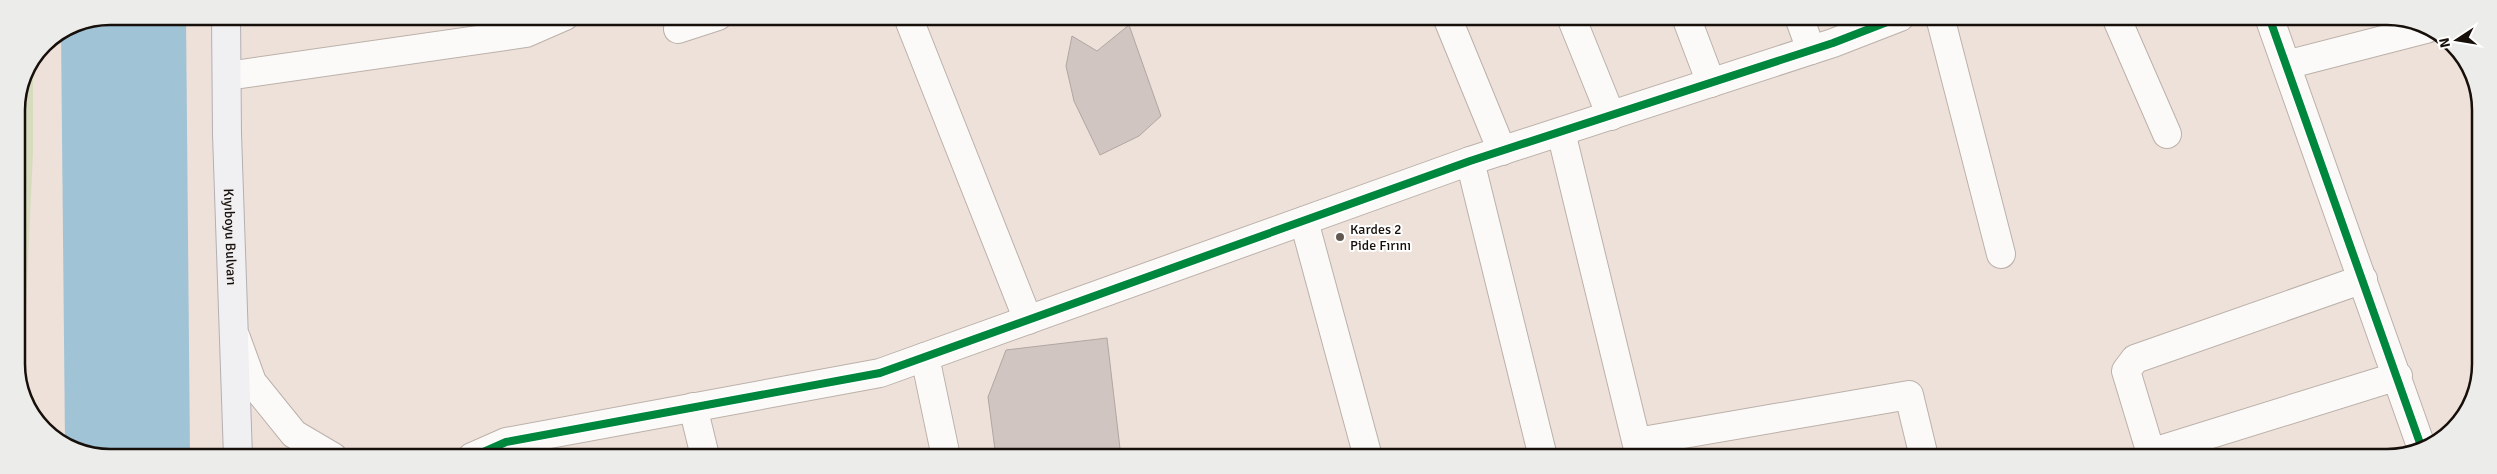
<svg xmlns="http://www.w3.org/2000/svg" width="2497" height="474" font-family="Signika,sans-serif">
<rect width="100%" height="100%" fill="#eee1d9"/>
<path fill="#d7dcbf" d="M 33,60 L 33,153 L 22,392 L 21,85 L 23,74 Z"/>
<path fill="#a1c3d6" d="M 110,16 L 186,16 L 190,457 L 97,457 L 65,442 L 61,32 L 74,23 Z"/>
<path fill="#d0c5c1" stroke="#b1a6a2" d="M 1129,25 L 1161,116 L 1139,136 L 1100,155 L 1074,101 L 1066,66 L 1072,36 L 1097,51 Z
M 1107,338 L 1121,457 L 996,457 L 988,397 L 1006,350 Z"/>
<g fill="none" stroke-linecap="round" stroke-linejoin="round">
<defs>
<path id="minor" d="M 908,17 L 1028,320
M 1447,17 L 1502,151
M 1571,17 L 1611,116
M 1686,17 L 1711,83
M 1799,17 L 1811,50
M 1940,17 L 2001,254
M 2116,17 L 2167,134
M 2269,17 L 2421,446
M 678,29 L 718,16
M 2286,65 L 2426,29
M 227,76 L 526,33 L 565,16
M 1561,132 L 1640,457
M 1470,161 L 1543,457
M 1304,221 L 1368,457
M 925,357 L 946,457
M 693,407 L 704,452
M 1637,442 L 1909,395 L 1924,457
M 2150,453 L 2398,376
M 2152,457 L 2126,371 L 2135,359 L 2363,279"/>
<path id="tertiary" d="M 236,338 L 252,382 L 294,434 L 333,457
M 472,457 L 506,442 L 880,373 L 1470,161 L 1833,43 L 1900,17"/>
<g id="primary">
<path id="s1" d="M 226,16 L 227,134 L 238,457"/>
</g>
</defs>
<use href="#minor" stroke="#bbb1aa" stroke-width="30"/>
<use href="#tertiary" stroke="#bbb1aa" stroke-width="30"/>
<use href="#primary" stroke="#b3b0b3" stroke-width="30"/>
<use href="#minor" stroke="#fcfaf9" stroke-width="28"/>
<use href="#tertiary" stroke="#fcfaf9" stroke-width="28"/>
<use href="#primary" stroke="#f0eff2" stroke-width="28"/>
<defs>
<path id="cycleway" d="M 2269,17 L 2421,446
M 472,457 L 506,442 L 880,373 L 1470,161 L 1833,43 L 1900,17"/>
</defs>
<use href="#cycleway" stroke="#fff" stroke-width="11"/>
<use href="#cycleway" stroke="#00873e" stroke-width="8"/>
</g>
<circle fill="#625852" stroke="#fff" stroke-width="2" cx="1340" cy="237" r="5"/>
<g text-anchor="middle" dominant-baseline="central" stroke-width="4" stroke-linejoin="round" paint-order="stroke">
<g font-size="14" fill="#170f0a" stroke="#fff" text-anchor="start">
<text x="1350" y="229">Kardes 2<tspan x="1350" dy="16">Pide Fırını</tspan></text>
</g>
<g font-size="14" fill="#170f0a" stroke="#fff">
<text stroke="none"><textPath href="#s1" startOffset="221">Kıyıboyu Bulvarı</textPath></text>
</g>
</g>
<path d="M0 0H2497V474H0ZM110 25H2387A85 85 0 0 1 2472 110V364A85 85 0 0 1 2387 449H110A85 85 0 0 1 25 364V110A85 85 0 0 1 110 25Z" fill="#ececeb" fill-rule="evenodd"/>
<path fill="none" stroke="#170f0a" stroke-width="2.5" d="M110 25H2387A85 85 0 0 1 2472 110V364A85 85 0 0 1 2387 449H110A85 85 0 0 1 25 364V110A85 85 0 0 1 110 25Z"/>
<g transform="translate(2457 40) rotate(258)" stroke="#ffffff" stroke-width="4" paint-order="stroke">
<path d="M0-4L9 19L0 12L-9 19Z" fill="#170f0a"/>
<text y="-8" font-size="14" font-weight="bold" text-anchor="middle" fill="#170f0a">N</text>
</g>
</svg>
